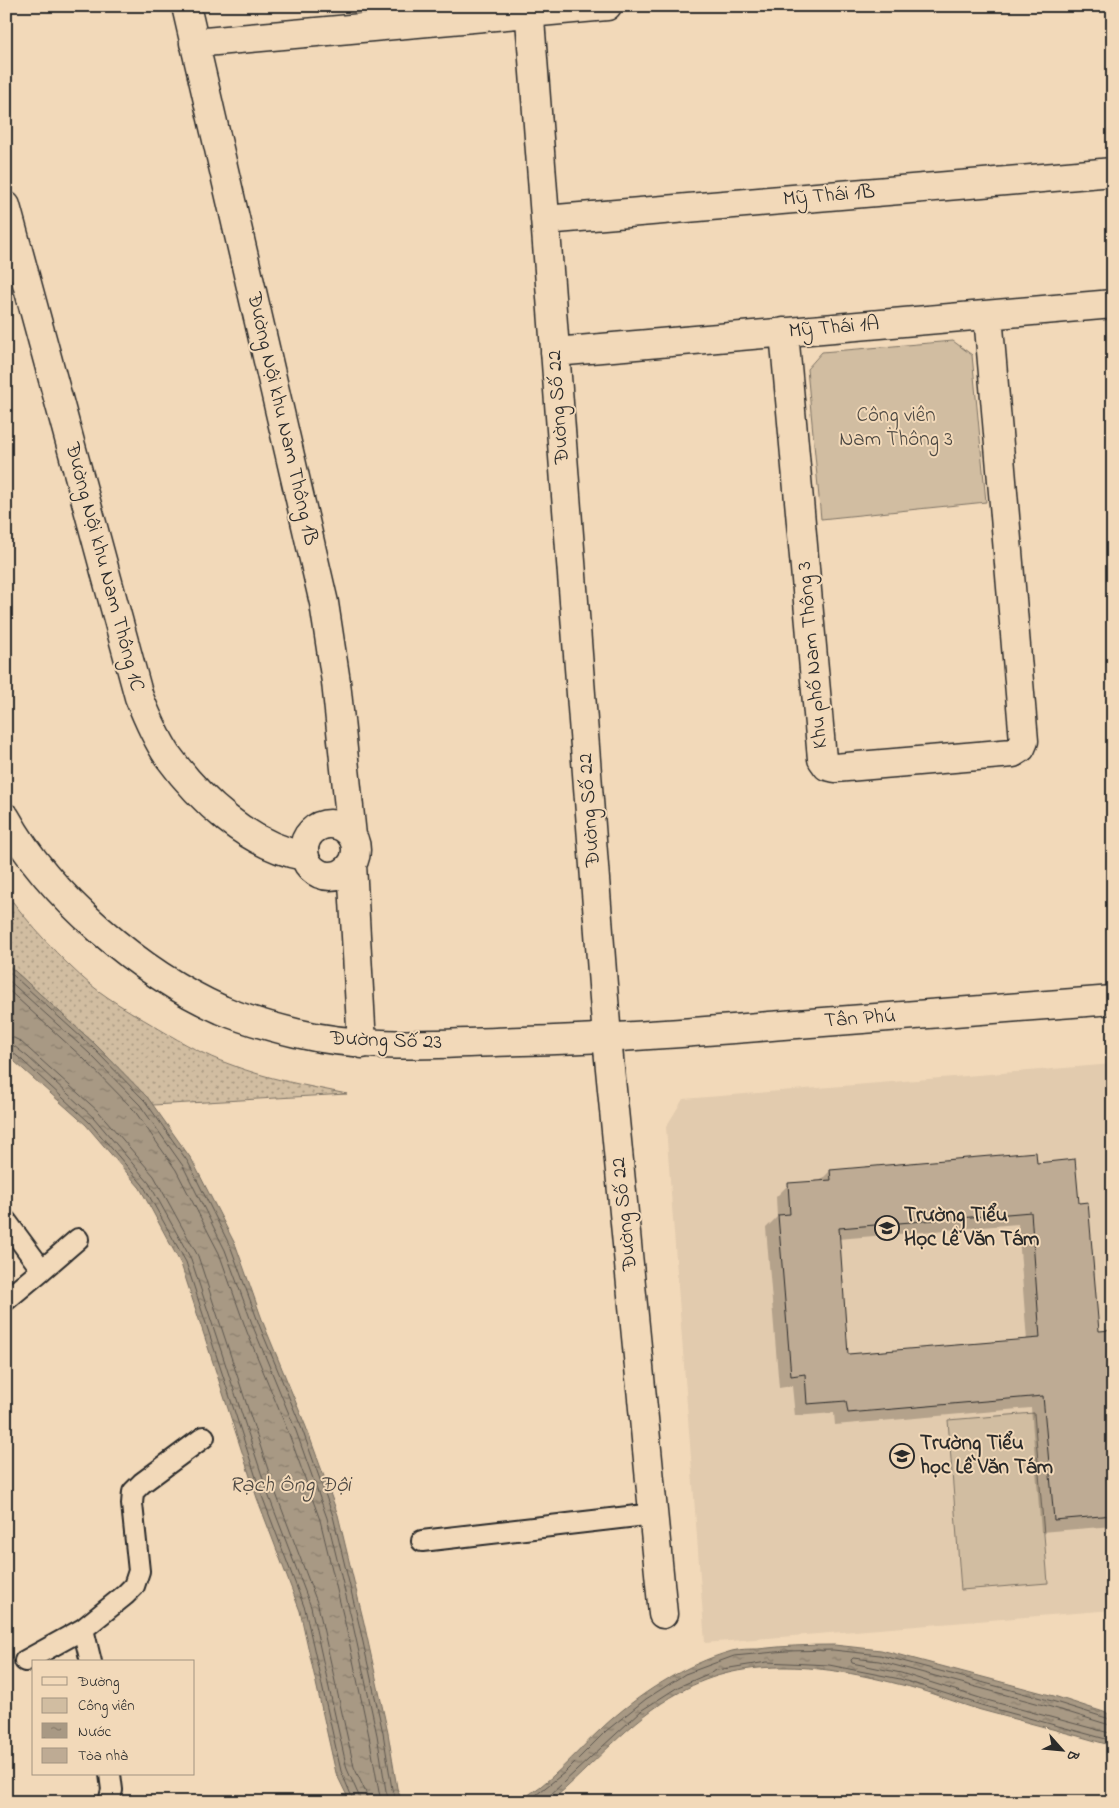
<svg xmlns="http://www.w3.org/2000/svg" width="1119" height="1808" font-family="'Indie Flower',sans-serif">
<defs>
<pattern id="grass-dots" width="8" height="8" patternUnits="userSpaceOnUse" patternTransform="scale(1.25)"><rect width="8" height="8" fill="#d1bda1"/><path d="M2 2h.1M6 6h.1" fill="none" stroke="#aa9a83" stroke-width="1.8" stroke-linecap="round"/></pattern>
<pattern id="water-ripples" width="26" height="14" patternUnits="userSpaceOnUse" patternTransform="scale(1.25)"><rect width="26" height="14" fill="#a89984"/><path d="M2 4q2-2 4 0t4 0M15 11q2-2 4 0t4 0" fill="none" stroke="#897d6c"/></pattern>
</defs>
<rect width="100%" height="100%" fill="#f2d9b9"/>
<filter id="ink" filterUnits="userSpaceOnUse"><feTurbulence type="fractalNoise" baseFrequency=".02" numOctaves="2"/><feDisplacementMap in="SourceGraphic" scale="10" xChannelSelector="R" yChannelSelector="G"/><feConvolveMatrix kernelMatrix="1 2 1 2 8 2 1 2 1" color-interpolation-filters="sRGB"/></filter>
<g filter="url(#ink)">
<path fill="#e2cbae" d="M 1113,1064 L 1113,1610 L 705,1643 L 666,1127 L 683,1099 Z"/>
<path fill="url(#grass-dots)" stroke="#7e7466" d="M 6,893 C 31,926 59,958 91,985 C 112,1002 138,1016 161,1030 C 183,1043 206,1056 229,1064 C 267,1079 308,1086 347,1094 L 153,1105 L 96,1045 L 6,963 Z"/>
<path fill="#d1bda1" stroke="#7e7466" d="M 953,341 L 972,355 L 986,502 L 821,519 L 807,369 L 822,352 Z
M 1034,1413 L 1048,1583 L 961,1590 L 948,1420 Z"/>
<path fill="url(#water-ripples)" stroke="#766d60" d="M 6,963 L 96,1045 L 148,1098 L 192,1160 L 236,1246 L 264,1325 L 306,1427 L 338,1515 L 364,1623 L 388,1733 L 397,1788 L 402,1802 L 350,1802 L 336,1773 L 300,1611 L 257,1498 L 181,1264 L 140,1188 L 86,1125 L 6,1054 Z
M 834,1645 L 881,1650 L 1054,1696 L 1113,1715 L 1113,1746 C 1069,1733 1025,1722 981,1710 C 953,1702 926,1690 898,1684 C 828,1666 745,1654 680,1692 C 629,1720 594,1765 550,1802 L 516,1802 C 550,1785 574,1754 602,1728 C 637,1695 685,1664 732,1651 C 740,1649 749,1649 758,1649 C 783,1646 808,1645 834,1645 Z"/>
<path fill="#0003" fill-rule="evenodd" d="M 1036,1164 L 1078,1204 L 1098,1332 L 1113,1331 L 1113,1526 L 1041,1532 L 1031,1408 L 835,1425 L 834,1413 L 795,1416 L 792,1386 L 779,1388 L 766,1228 L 777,1217 L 776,1197 L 788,1185 L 819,1182 L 830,1171 ZM 1018,1224 L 1027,1341 L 847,1356 L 838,1239 Z"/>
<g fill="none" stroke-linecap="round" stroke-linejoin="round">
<path stroke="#5d574f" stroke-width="1" d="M 6,969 L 93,1048 L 145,1101 L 188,1162 L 231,1248 L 260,1327 L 302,1429 L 333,1516 L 359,1624 L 383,1733 L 392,1789 L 397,1802
M 6,978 L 89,1053 L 140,1105 L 183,1166 L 225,1250 L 254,1329 L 296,1431 L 327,1518 L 353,1625 L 377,1735 L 386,1791 L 390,1802
M 6,988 L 83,1058 L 134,1110 L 176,1170 L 219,1253 L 247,1332 L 289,1434 L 320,1520 L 346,1627 L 369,1736 L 379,1792 L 382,1802
M 6,1037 L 14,1038 L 20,1041 L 99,1112 L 154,1176 L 198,1256 L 275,1491 L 318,1605 L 354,1767 L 366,1793 L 368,1802
M 6,1044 L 14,1046 L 28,1057 L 94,1118 L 149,1183 L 191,1259 L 268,1494 L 311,1607 L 347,1769 L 359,1796 L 360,1802
M 6,1050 L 11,1051 L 24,1062 L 89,1122 L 143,1185 L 186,1262 L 262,1496 L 305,1609 L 341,1771 L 354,1802
M 1113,1726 L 1051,1707 L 879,1661 L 853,1658 L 851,1660 L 852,1663 L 901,1673 L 983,1699 L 1113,1734
M 527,1802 L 564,1773 L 606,1731 L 646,1699 L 685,1674 L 734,1656 L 786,1651 L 833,1650 L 880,1655 L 1052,1701 L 1113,1720
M 547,1802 L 549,1796 L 642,1710 L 678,1687 L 717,1670 L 767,1662 L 829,1665 L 900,1679 L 981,1705 L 1113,1741"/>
</g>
<path fill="#beab94" stroke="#2b2b2b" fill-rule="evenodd" d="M 1036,1152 L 1037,1163 L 1075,1159 L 1079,1203 L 1088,1202 L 1099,1331 L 1113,1330 L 1113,1515 L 1054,1520 L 1043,1396 L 848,1413 L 846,1401 L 807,1404 L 805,1374 L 791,1376 L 778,1215 L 790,1214 L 788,1183 L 831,1180 L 830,1170 ZM 1031,1212 L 1040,1338 L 848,1354 L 839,1228 Z"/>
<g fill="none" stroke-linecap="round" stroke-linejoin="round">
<defs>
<path id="lane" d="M 6,1221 L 42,1270 L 78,1239
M 6,1300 L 42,1270
M 422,1541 L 654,1514
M 83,1629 L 91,1662
M 25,1661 L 83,1629 L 125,1595 L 134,1586 L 139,1571 L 132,1504 L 133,1492 L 142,1483 L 204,1437
M 109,1802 L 112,1790 L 110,1774"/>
<path id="street" d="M 186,6 L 324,603 L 336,682 L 352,836
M 529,6 L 607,1038 L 663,1614
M 194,43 L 607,6
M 6,206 L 139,697 C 147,717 156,738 168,756 C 200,800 249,846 304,856
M 545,220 L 1113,172
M 784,332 L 822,759 L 827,766 L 835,768 L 1013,753 L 1021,748 L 1024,741 L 988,315
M 555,352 L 1113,304
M304 850a26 26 0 1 1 52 0a26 26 0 1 1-52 0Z
M 352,864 L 362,1044"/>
<path id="secondary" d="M 6,818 C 49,896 141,974 222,1010 C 246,1020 271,1027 296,1033 C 370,1051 447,1043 522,1041 C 614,1039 705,1031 797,1024 C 902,1016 1007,1008 1113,1000"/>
</defs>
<use href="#lane" stroke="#2b2b2b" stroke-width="24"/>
<use href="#street" stroke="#2b2b2b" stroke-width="31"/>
<use href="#secondary" stroke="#2b2b2b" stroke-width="31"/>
<use href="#lane" stroke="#f2d9b9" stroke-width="20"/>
<use href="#street" stroke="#f2d9b9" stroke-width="28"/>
<use href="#secondary" stroke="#f2d9b9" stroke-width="28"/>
</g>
</g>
<defs>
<symbol id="school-ring" viewBox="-11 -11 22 22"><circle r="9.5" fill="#f2d9b9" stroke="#2b2b2b" stroke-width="1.5"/><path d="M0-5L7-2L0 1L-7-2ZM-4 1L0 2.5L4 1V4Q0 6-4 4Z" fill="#2b2b2b"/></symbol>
</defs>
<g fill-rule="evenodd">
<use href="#school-ring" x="873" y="1214" width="28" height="28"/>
<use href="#school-ring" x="888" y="1442" width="28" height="28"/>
</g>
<g text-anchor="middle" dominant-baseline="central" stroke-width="4" stroke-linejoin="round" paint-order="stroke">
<g font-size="21" fill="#2b2b2b" stroke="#f2d9b9">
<text transform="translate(829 196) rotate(-5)">Mỹ Thái 1B</text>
<text transform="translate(834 328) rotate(-5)">Mỹ Thái 1A</text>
<text transform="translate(559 407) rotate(-94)">Đường Số 22</text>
<text transform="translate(282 419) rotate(77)">Đường Nội khu Nam Thông 1B</text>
<text transform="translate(104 567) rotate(75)">Đường Nội khu Nam Thông 1C</text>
<text transform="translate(813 655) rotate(-95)">Khu phố Nam Thông 3</text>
<text transform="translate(590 810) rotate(-94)">Đường Số 22</text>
<text transform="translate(860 1019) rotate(-4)">Tân Phú</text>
<text transform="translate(386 1041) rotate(2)">Đường Số 23</text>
<text transform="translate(625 1214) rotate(-96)">Đường Số 22</text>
</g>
<g font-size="21" fill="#4c4843" stroke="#f2d9b9">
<text x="896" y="416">Công viên<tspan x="896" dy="24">Nam Thông 3</tspan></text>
</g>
<g font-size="21" font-weight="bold" fill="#2b2b2b" stroke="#f2d9b9" text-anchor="start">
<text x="904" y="1216">Trường Tiểu<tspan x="904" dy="24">Học Lê Văn Tám</tspan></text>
<text x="920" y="1444">Trường Tiểu<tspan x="920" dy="24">học Lê Văn Tám</tspan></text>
</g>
<g font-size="22" font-style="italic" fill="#4a4641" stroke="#f2d9b9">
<text x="290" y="1486">Rạch Ông Đội</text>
</g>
</g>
<rect width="1119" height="1808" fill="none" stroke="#f2d9b9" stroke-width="25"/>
<rect x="12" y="12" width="1094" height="1783" fill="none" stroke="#2b2b2b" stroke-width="2" filter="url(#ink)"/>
<rect x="32" y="1660" width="162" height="115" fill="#f2d9b9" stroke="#a29380"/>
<rect x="42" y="1677" width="25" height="8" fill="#f2d9b9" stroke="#a29380"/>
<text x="78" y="1686" font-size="15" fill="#2b2b2b">Đường</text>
<rect x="42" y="1698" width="25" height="15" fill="#d1bda1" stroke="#a29380"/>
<text x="78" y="1710" font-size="15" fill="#2b2b2b">Công viên</text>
<rect x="42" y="1723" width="25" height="15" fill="url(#water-ripples)" stroke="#a29380"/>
<text x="78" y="1736" font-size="15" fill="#2b2b2b">Nước</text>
<rect x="42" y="1748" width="25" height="15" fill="#beab94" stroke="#a29380"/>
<text x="78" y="1760" font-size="15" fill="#2b2b2b">Tòa nhà</text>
<g transform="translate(1062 1750) rotate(117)" stroke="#f2d9b9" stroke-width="4" paint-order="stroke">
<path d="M0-4L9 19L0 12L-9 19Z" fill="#2b2b2b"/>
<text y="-8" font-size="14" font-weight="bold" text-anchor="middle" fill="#2b2b2b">B</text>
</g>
</svg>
